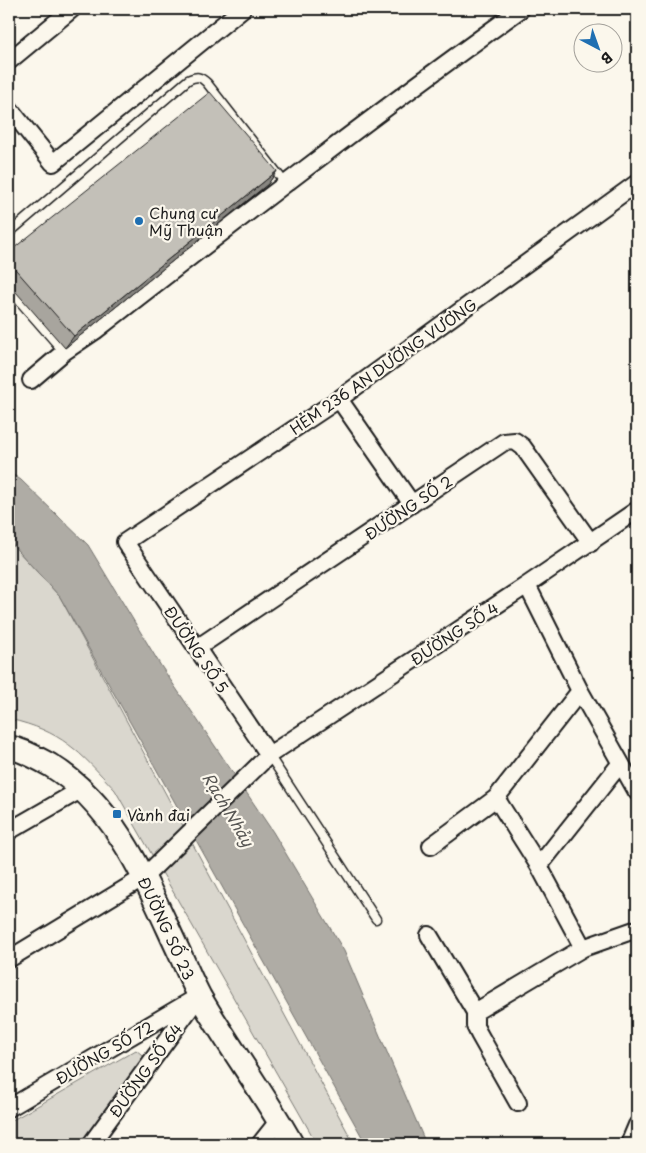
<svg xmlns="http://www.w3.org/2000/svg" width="646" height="1153" font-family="'Playpen Sans',sans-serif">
<rect width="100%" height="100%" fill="#fbf7ec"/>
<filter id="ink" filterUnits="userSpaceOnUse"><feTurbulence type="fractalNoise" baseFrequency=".02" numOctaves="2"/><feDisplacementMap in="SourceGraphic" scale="10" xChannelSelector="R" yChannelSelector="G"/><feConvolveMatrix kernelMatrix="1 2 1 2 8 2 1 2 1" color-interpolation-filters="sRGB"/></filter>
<g filter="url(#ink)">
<path fill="#dad7ce" stroke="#7b7a75" d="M 9,541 L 60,597 L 354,1144 L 317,1144 L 115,790 C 79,751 62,731 9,719 Z
M 136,1050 L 146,1058 L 81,1144 L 9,1144 L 9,1122 Z"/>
<path fill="#afaca5" stroke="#74726e" d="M 9,472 L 21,480 L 88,545 L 161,666 L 273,832 L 344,951 L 426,1144 L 366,1144 L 60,597 L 9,541 Z"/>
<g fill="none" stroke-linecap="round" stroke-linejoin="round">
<defs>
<path id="lane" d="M 9,233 L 188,80 C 197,76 200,76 207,83 L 285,183
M 9,289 L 64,352
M 269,755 L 376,919"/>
<path id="street" d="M 9,61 L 72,9
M 9,108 L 53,163 L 242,9
M 31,380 L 64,352 L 95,331 C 235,222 376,113 521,9
M 339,399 L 412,504
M 527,585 L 580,691 L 637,792
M 197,648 L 504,442 L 515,441 L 523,447 L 591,543
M 269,755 L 125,542 L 339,399 L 637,183
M 496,798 L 539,866 L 583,948
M 9,831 L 82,789
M 431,846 L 496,798 L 580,691
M 539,866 L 620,764
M 429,935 L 475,1012 L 475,1026 L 479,1034 L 518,1103
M 9,959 L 144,877 L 269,755 L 527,585 L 637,510
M 475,1012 L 583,948 L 637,929
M 9,1108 L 199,996
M 91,1144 L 194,1003
M 260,1144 L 279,1120
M 629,1144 L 637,1125"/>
<path id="secondary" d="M 9,747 C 23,750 37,758 50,765 C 117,806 147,884 179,952 C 186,967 192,982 200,997 C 229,1047 264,1093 292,1144"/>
</defs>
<use href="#lane" stroke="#1c1c1c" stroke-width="11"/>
<use href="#street" stroke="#1c1c1c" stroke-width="20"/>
<use href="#secondary" stroke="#1c1c1c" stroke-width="26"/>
<path stroke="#1c1c1c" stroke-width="3" stroke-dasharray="5 4" stroke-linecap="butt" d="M 9,1137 L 13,1144
M 16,1144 L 27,1142 L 35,1144"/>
<use href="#lane" stroke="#fbf7ec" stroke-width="8"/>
<use href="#street" stroke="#fbf7ec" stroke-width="16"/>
<use href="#secondary" stroke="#fbf7ec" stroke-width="22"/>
</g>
<path fill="#a8a59e" stroke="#1c1c1c" d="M 277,171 L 268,184 L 65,348 L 9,284 L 9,252 Z"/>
<path fill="#888681" stroke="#1c1c1c" d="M 277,171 L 268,184 L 65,348 L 74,336 Z"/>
<path fill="#c3c0b8" stroke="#1c1c1c" d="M 210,92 L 277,171 L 74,336 L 9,262 L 9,252 Z"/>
</g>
<g fill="#1f6fb2" stroke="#fbf7ec" stroke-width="2">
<circle cx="139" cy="221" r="5"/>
<rect x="112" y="809" width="10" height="10" rx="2.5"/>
</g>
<g text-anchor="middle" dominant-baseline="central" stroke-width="4.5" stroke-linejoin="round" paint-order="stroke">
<g font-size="15" fill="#1c1c1c" stroke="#fbf7ec" text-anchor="start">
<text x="149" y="212">Chung cư<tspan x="149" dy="17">Mỹ Thuận</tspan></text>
<text x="127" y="814">Vành đai</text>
</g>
<g font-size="15" fill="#1c1c1c" stroke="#fbf7ec">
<text transform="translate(383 366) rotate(-35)">HẺM 236 AN DƯƠNG VƯƠNG</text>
<text transform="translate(408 507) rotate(-34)">ĐƯỜNG SỐ 2</text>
<text transform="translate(454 633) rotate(-33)">ĐƯỜNG SỐ 4</text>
<text transform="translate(197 649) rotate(56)">ĐƯỜNG SỐ 5</text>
<text transform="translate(167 928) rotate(65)">ĐƯỜNG SỐ 23</text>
<text transform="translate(104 1052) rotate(-30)">ĐƯỜNG SỐ 72</text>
<text transform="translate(145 1070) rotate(-54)">ĐƯỜNG SỐ 64</text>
</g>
<g font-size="16" font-style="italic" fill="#575653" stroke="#fbf7ec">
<text transform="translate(229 809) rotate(59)">Rạch Nhảy</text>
</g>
</g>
<rect width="646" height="1153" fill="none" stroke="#fbf7ec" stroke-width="30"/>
<rect x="15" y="15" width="616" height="1123" fill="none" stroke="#1c1c1c" stroke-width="2" filter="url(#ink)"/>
<g transform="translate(598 48) rotate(139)"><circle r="24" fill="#fbf7ec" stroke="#a29f99"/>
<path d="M0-4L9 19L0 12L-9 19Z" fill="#1f6fb2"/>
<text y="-8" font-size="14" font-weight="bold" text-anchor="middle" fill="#1c1c1c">B</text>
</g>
</svg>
